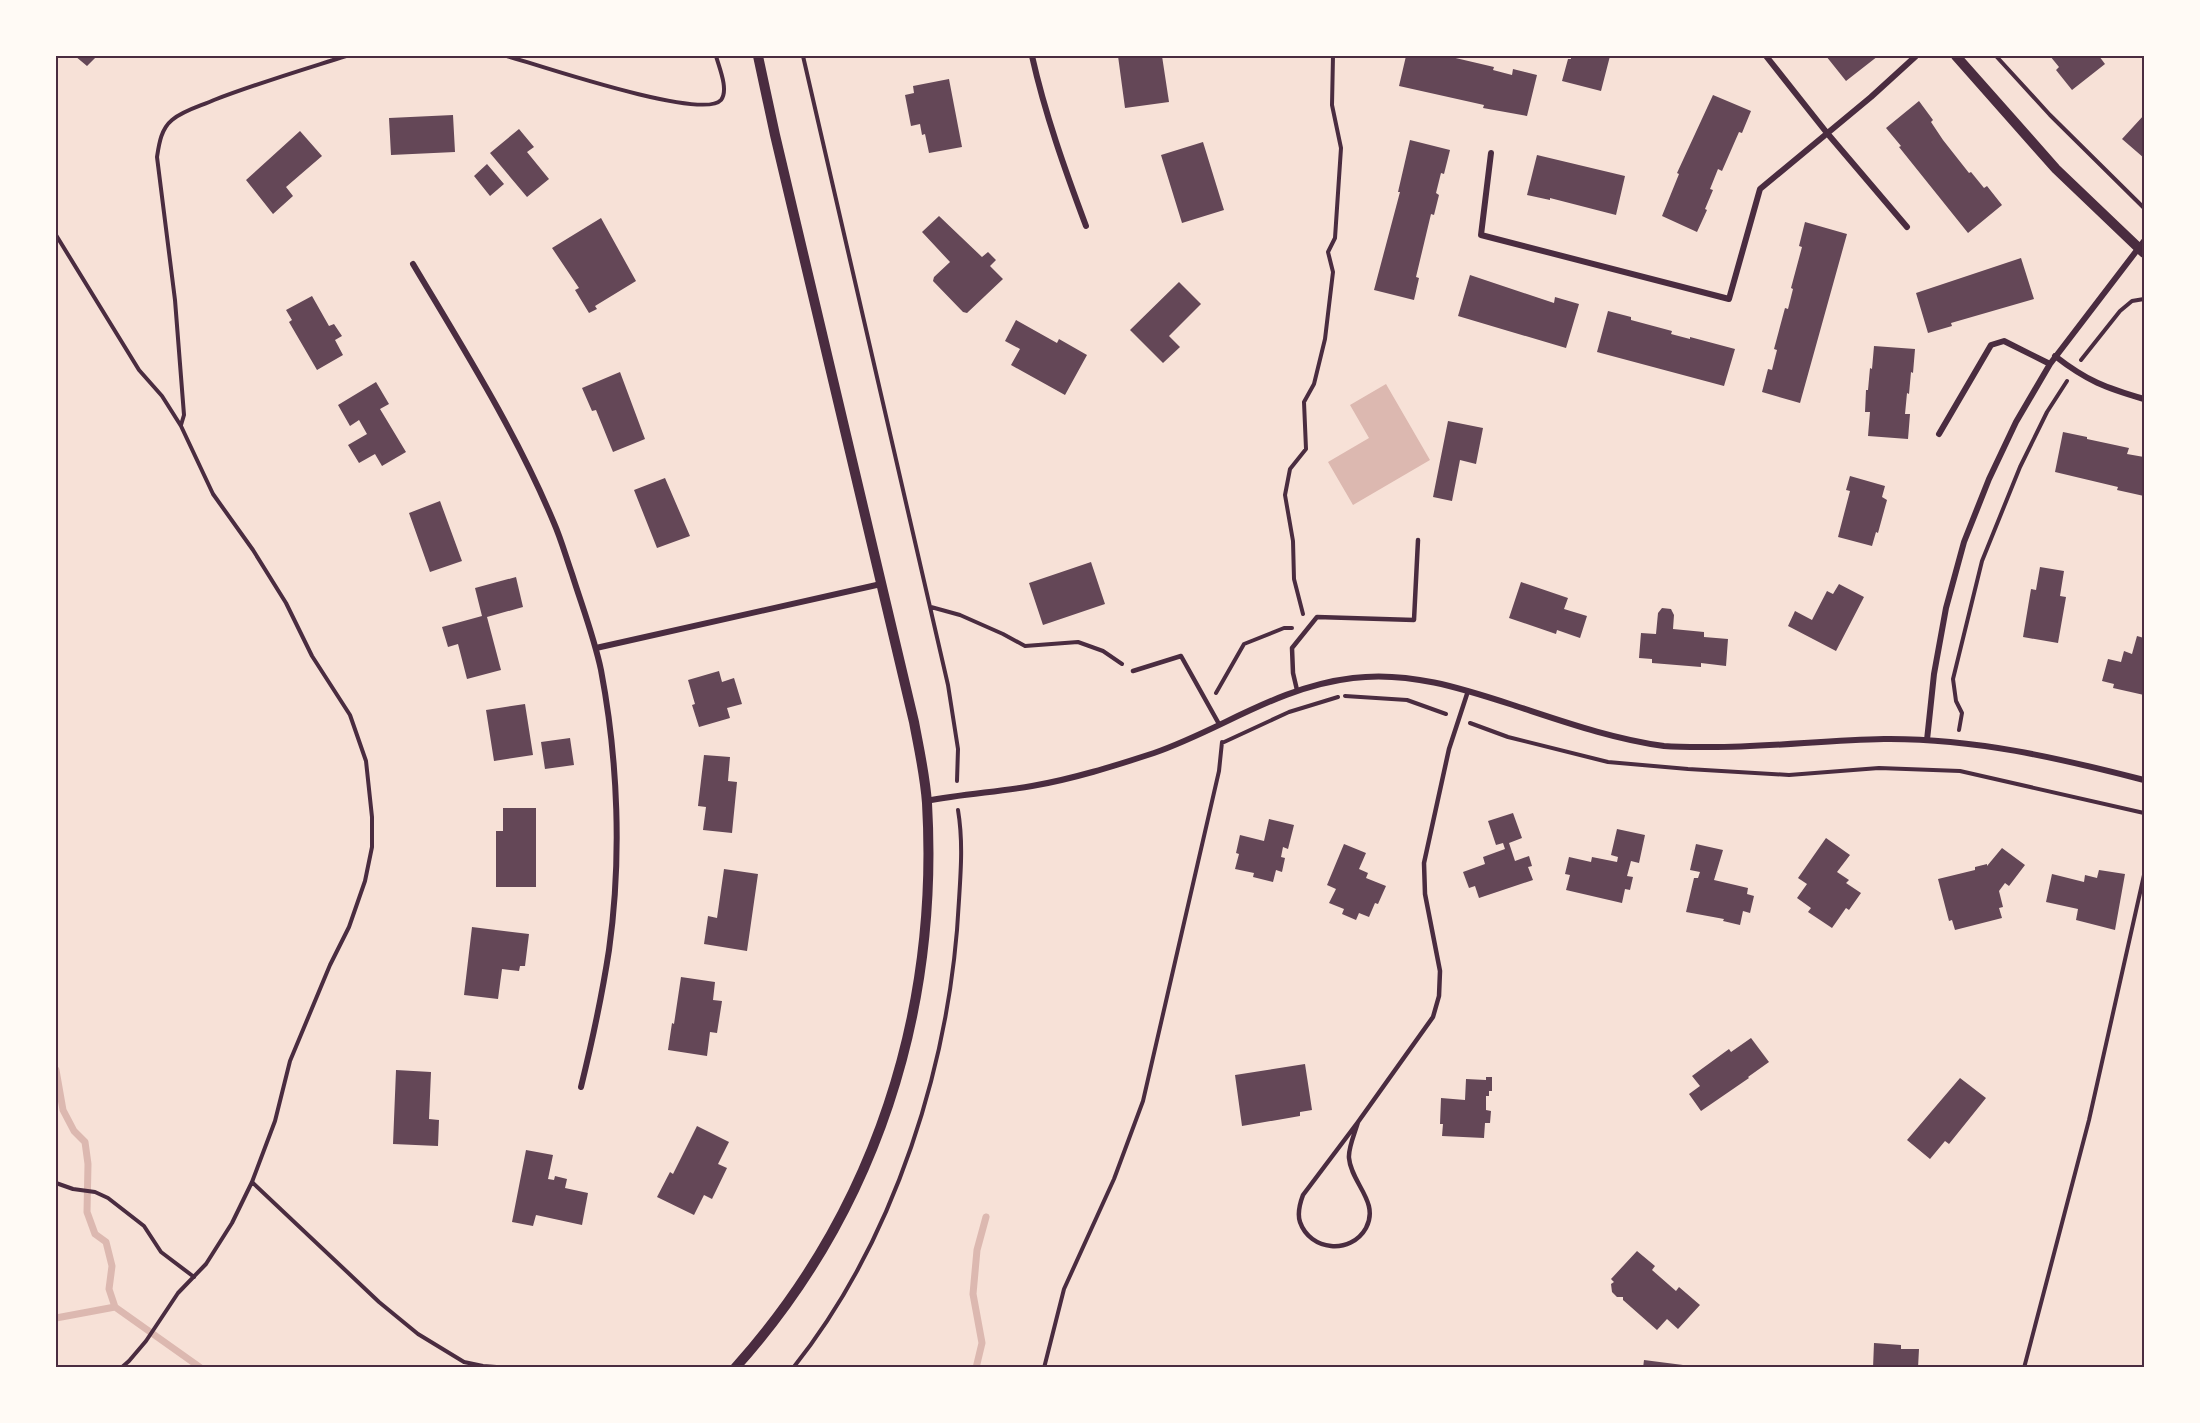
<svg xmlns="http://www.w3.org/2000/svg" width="2200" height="1423" font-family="Ubuntu,sans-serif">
<rect width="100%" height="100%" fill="#f7e1d7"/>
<path fill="#dcb8b0" d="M 1386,384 L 1430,460 L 1353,505 L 1328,462 L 1369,438 L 1350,405 Z"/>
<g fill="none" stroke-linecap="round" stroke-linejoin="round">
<path stroke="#dcb8b0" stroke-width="7" d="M 56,1070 L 63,1110 L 74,1131 L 85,1142 L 88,1164 L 87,1212 L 95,1234 L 106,1242 L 112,1266 L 109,1289 L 115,1307
M 56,1318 L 115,1307 L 201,1368
M 976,1368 L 982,1343 L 973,1294 L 977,1250 L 986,1217"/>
</g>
<path fill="#644757" d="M 75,56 L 97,56 L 87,66 Z
M 1118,56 L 1162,56 L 1169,102 L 1125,108 Z
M 1406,56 L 1447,56 L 1494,67 L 1493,70 L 1512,75 L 1513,69 L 1537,75 L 1527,116 L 1483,108 L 1484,105 L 1399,86 Z
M 1571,56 L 1610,56 L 1601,91 L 1562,81 L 1568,59 L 1571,59 Z
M 1826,56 L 1878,56 L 1846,81 Z
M 2050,56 L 2099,56 L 2105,64 L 2072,90 L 2056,70 L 2059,67 Z
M 949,79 L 962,147 L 929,153 L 925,134 L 922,135 L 920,124 L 911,126 L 905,95 L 914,93 L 913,86 Z
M 1713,95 L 1751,111 L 1742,133 L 1739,132 L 1722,171 L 1718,169 L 1710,189 L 1713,190 L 1705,209 L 1707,210 L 1697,232 L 1662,216 L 1679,174 L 1677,173 Z
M 1919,101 L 1933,120 L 1931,122 L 1943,140 L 1969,173 L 1971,172 L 1984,188 L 1987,186 L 2002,205 L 1968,233 L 1899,147 L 1901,146 L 1886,128 Z
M 453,115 L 455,152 L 391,155 L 389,118 Z
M 2144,115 L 2144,158 L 2122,139 Z
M 519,129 L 534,147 L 527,152 L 549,179 L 527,197 L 490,153 Z
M 300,131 L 322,156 L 286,187 L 293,196 L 273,214 L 246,180 Z
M 1410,140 L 1450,150 L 1444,174 L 1441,173 L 1436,193 L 1439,195 L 1434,215 L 1431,214 L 1416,277 L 1419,278 L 1414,300 L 1374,290 L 1400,192 L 1398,192 Z
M 1203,142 L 1224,210 L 1182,223 L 1161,155 Z
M 1537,155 L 1625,176 L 1616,215 L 1550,198 L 1550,200 L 1527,195 Z
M 487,164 L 504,184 L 490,196 L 474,176 Z
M 939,216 L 982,257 L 988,252 L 996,260 L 990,266 L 1003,279 L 967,313 L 963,312 L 933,281 L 934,277 L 950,262 L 922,232 Z
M 601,218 L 636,281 L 595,306 L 597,309 L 589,313 L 575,290 L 579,288 L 552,248 Z
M 1805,222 L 1847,234 L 1800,403 L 1762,392 L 1768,369 L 1772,370 L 1777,350 L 1774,349 L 1785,308 L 1788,309 L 1793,289 L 1791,288 L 1802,247 L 1799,246 Z
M 2021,258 L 2034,299 L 1951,323 L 1952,326 L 1928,333 L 1916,293 Z
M 1470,275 L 1554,303 L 1555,297 L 1579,304 L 1566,348 L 1458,316 Z
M 1179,282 L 1201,304 L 1169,336 L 1180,347 L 1163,363 L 1130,330 Z
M 312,296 L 329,326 L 334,324 L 342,336 L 335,340 L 343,355 L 317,370 L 289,322 L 292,320 L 286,310 Z
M 1608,311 L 1631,317 L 1631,320 L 1672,331 L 1671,334 L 1690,339 L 1690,337 L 1735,349 L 1724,386 L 1597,352 Z
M 1016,320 L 1057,343 L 1059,339 L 1087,355 L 1065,395 L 1011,365 L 1020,349 L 1005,341 Z
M 1874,346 L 1915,349 L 1913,373 L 1911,372 L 1909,394 L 1907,393 L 1905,414 L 1910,414 L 1908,439 L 1868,436 L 1870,412 L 1865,412 L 1866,390 L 1868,390 L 1870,368 L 1872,369 Z
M 620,372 L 645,439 L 613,452 L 596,410 L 592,411 L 582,388 Z
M 376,382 L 389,404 L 380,409 L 406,452 L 382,466 L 375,454 L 359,463 L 348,445 L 367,434 L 359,420 L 350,426 L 338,405 Z
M 1448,421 L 1483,428 L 1476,464 L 1460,460 L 1452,501 L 1433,497 Z
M 2063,432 L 2087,437 L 2087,439 L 2129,448 L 2127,454 L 2144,457 L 2144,496 L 2117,490 L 2118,487 L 2055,472 Z
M 1850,476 L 1885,486 L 1882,497 L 1887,500 L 1878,533 L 1876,532 L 1872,546 L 1838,537 L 1850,491 L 1846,490 Z
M 665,478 L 690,536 L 657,548 L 634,490 Z
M 440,501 L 462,561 L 430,572 L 409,513 Z
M 1091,562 L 1105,604 L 1043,625 L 1029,583 Z
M 2040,567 L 2064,571 L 2060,596 L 2066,597 L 2058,643 L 2023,637 L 2031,589 L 2036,590 Z
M 516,577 L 523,607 L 487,617 L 501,670 L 467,679 L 458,644 L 448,647 L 442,627 L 482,616 L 475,588 Z
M 1521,582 L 1568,598 L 1564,609 L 1587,616 L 1580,638 L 1557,630 L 1556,634 L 1509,618 Z
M 1839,584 L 1864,597 L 1836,651 L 1788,626 L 1795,611 L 1812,620 L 1827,591 L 1833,594 Z
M 1662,608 L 1671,609 L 1674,615 L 1673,629 L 1704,632 L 1704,637 L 1728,639 L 1726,666 L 1701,663 L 1701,667 L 1652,663 L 1652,659 L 1639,658 L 1641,633 L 1656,634 L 1658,613 Z
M 2137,636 L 2144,638 L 2144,695 L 2113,688 L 2114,684 L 2102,681 L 2108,659 L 2121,662 L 2124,651 L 2132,654 Z
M 719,671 L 722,682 L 734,678 L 742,704 L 727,708 L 730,718 L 699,727 L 692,705 L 695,704 L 688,680 Z
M 525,704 L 533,755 L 494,761 L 486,710 Z
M 570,738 L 574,765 L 545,769 L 541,742 Z
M 704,755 L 730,757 L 728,781 L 737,782 L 732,833 L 703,830 L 706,807 L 698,806 Z
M 503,808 L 536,808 L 536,887 L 496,887 L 496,831 L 503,831 Z
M 1513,813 L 1522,838 L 1509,843 L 1515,861 L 1529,856 L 1532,866 L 1528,867 L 1533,880 L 1479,898 L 1475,886 L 1469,888 L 1463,872 L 1485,864 L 1483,857 L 1505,849 L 1503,843 L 1496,845 L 1488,821 Z
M 1269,819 L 1294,825 L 1288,849 L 1283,847 L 1281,857 L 1285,858 L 1282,872 L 1276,870 L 1273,882 L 1253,877 L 1254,873 L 1235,869 L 1239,854 L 1236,853 L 1240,835 L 1264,841 Z
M 1617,829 L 1645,835 L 1639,863 L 1631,861 L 1627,876 L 1633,877 L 1630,890 L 1625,889 L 1622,903 L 1566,890 L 1570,875 L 1565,874 L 1569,857 L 1591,862 L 1592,857 L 1617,862 L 1618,857 L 1611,855 Z
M 1826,838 L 1850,855 L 1837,872 L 1849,880 L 1846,883 L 1861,893 L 1849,910 L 1846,908 L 1832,928 L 1808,912 L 1811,908 L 1797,898 L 1807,884 L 1798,878 Z
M 1344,844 L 1366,853 L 1359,869 L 1368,873 L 1366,878 L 1386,886 L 1378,904 L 1375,903 L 1369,917 L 1359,913 L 1356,920 L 1342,914 L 1344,909 L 1329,903 L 1336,889 L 1327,885 Z
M 1696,844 L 1723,850 L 1714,880 L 1748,888 L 1747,894 L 1754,896 L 1750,913 L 1743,911 L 1740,925 L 1723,921 L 1724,919 L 1686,912 L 1694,878 L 1698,878 L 1700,872 L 1690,870 Z
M 2002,848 L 2025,865 L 2009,886 L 2005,883 L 1999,891 L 2003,907 L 1999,908 L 2002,918 L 1955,930 L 1952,920 L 1949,921 L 1938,879 L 1975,870 L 1975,867 L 1987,864 L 1987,866 Z
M 724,869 L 758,874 L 747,951 L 704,944 L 708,916 L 717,918 Z
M 2099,870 L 2125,874 L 2115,930 L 2076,920 L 2078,909 L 2046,902 L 2052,874 L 2084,882 L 2085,875 L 2097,878 Z
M 472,927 L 529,934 L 525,966 L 520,966 L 519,971 L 502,969 L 498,999 L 464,995 Z
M 681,977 L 715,982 L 713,1000 L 722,1001 L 717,1033 L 710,1032 L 707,1056 L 668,1050 L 672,1023 L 674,1024 Z
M 1751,1038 L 1769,1062 L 1748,1077 L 1749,1078 L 1701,1111 L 1689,1094 L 1700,1086 L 1692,1076 L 1729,1049 L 1731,1052 Z
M 1305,1064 L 1312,1110 L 1300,1112 L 1300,1116 L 1242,1126 L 1235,1075 Z
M 396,1070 L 431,1072 L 429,1119 L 439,1120 L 438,1146 L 393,1144 Z
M 1486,1077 L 1492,1077 L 1492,1091 L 1489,1091 L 1489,1096 L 1486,1096 L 1486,1110 L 1491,1111 L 1490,1123 L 1485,1123 L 1484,1138 L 1442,1136 L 1443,1124 L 1440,1124 L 1441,1098 L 1465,1100 L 1466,1079 L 1486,1080 Z
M 1960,1078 L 1986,1098 L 1949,1144 L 1945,1141 L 1930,1159 L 1907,1140 Z
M 697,1126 L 729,1142 L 718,1164 L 727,1168 L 712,1199 L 704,1195 L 694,1215 L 657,1197 L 670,1172 L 673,1174 Z
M 526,1150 L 553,1155 L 548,1179 L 554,1180 L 555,1176 L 567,1179 L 565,1188 L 588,1193 L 582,1225 L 536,1215 L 533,1226 L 512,1222 Z
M 1637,1251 L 1655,1266 L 1652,1270 L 1676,1291 L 1679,1287 L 1700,1305 L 1678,1329 L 1667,1319 L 1657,1330 L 1623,1300 L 1623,1297 L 1617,1297 L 1612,1292 L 1611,1284 L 1614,1282 L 1611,1279 Z
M 1874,1343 L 1901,1345 L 1901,1349 L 1919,1349 L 1918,1368 L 1873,1368 Z
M 1644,1360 L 1683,1365 L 1683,1368 L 1643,1368 Z"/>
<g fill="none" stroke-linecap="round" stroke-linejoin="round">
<path stroke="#4a2c40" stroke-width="4" d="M 507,56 C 538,65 703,121 721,100 C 729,90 719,67 716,56
M 803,56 L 948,685 L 958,749 L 957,781
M 1996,56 L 2050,115 L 2144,208
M 56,235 L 139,370 L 162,396 L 181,426 L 213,494 L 253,550 L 286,603 L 312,656 L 350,715 L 366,761 L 372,817 L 372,847 L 365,881 L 349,927 L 330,965 L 290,1061 L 275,1121 L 252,1182 L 232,1223 L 206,1264 L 178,1293 L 146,1341 L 129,1361 L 121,1368
M 2081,360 L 2120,311 L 2132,301 L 2144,299
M 181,425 L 184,415 L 175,300 L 157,157 C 159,144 161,129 172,120 C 184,110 201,106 214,100 C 258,83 302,70 346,56
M 931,607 L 960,615 L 1003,634 L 1025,646 L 1078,642 L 1103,651 L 1122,664
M 1303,614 L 1294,579 L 1293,541 L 1285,495 L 1290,469 L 1306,449 L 1304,402 L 1314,384 L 1325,339 L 1333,272 L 1328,252 L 1335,238 L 1341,148 L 1332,105 L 1333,56
M 1216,693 L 1244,644 L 1284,628 L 1292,628
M 1345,696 L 1407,700 L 1446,714
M 1470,723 L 1508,737 L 1608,762 L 1688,769 L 1789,775 L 1879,768 L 1960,771 L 2144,813
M 1959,730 L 1962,713 L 1956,701 L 1953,679 L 1982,561 L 2020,467 L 2047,412 L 2067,381
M 1222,743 L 1289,712 L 1338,697
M 252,1182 L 379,1302 L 418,1334 L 464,1362 L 483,1366 L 510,1368
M 56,1183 L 73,1189 L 95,1192 L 108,1198 L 144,1226 L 161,1252 L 194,1277
M 793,1368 C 895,1240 951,1062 959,900 C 961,869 963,840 958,810
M 1044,1368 L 1064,1289 L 1114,1179 L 1143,1101 L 1219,771 L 1222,742
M 2024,1368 L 2089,1120 L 2144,875"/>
<path stroke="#4a2c40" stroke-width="4.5" d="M 1133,671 L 1181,656 L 1219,724
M 1297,690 L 1293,673 L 1292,648 L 1317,617 L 1414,620 L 1418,540
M 1358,1122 L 1433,1017 L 1439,996 L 1440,971 L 1425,894 L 1424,863 L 1449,749 L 1468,691
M 1358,1122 C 1355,1133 1348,1148 1349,1158 C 1351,1183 1380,1202 1366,1228 C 1351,1255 1310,1251 1300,1222 C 1297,1213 1300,1203 1303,1195 Z"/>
<path stroke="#4a2c40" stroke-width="6" d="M 1032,56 C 1045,114 1065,170 1086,226
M 1766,56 L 1827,133 L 1907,227
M 1491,153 L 1481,235 L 1729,299 L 1760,189 L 1871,97 L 1916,56
M 413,264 C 463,348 516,432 554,523 C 561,539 566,557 572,574 C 582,606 594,637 601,670 C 618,760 622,858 609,950 C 602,996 592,1042 581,1087
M 2055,356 C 2087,381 2106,388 2144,399
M 1939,434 L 1991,345 L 2004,341 L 2050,364
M 596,648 L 881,584
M 1927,740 L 1934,674 L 1946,608 L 1964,542 L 1989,479 L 2016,422 L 2050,364 L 2144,241
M 926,801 C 962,794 997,792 1032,786 C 1073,779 1114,766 1154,753 C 1223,729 1277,687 1353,678 C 1408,671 1461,688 1513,705 C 1562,721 1612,739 1664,746 C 1677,747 1690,747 1702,747 C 1763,748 1823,740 1884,739 C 1973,738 2059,758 2144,780"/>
<path stroke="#4a2c40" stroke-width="10" d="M 1956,56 L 2056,169 L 2144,253
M 735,1368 C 876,1211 939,1011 927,803 C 925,775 919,749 914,722 L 775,135 L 758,56"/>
</g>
<rect width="2200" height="1423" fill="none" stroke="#fffaf5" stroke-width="114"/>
<rect x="57" y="57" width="2086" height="1309" fill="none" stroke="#4a2c40" stroke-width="2"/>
</svg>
